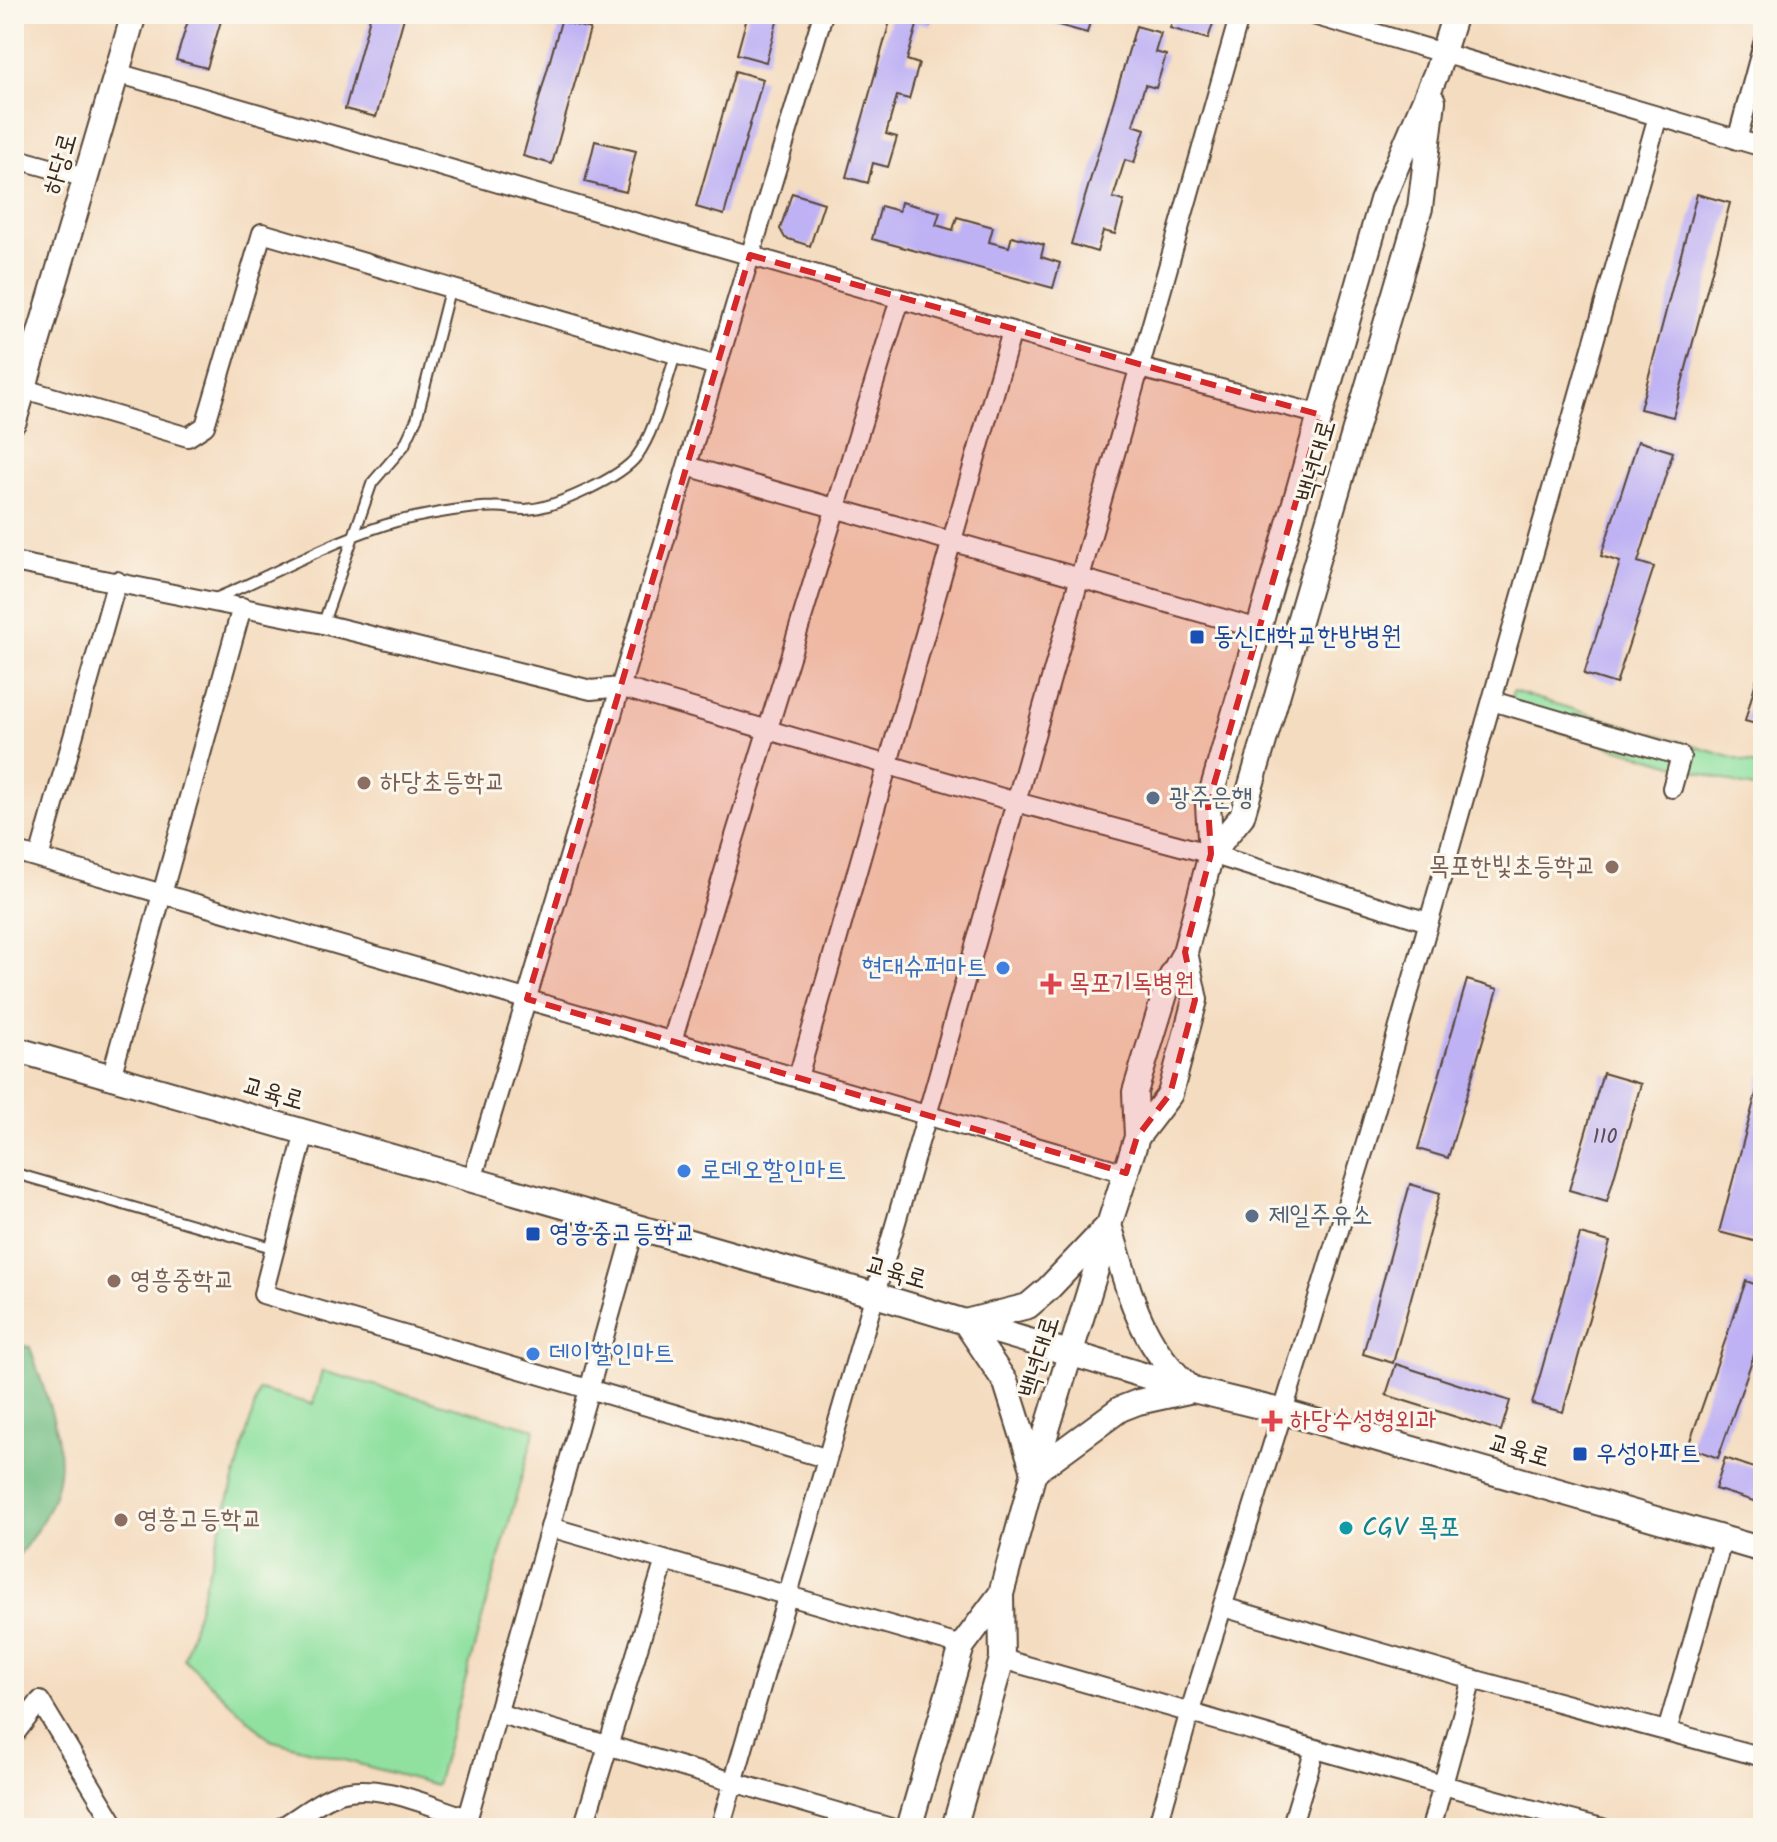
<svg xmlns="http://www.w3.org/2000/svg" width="1777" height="1842" font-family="Kalam,'Poor Story',sans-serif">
<rect width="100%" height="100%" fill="#fbf7ec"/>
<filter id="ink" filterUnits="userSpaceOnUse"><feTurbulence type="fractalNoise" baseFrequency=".0125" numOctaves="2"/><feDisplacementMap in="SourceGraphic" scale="16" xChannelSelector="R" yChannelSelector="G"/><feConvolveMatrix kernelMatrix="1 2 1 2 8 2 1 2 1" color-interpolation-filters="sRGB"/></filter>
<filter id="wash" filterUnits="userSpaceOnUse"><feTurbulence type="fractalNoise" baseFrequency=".006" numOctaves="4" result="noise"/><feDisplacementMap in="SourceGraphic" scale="32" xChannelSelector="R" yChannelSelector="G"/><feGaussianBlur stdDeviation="1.8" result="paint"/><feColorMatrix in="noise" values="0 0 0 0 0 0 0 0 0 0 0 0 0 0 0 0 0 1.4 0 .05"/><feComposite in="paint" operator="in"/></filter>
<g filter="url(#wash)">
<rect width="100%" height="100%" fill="#f4dcc0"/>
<path fill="#90e1a0" stroke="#66865f" stroke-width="2" d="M 1513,691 L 1763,767 L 1763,791 L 1505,716 Z
M 322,1371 L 535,1429 L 436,1785 L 270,1740 L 184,1659 L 259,1390 L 313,1404 Z"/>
<path fill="#74bf86" stroke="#587452" stroke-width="2" d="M 14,1344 L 30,1347 C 41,1383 64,1435 59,1473 C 56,1504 33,1538 14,1561 Z"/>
<g id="blocks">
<path fill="#beb1f4" d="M 190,14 L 223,14 L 207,68 L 176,60 Z
M 371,14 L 405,14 L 376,117 L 345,109 Z
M 748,14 L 779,14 L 766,62 L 737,54 Z
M 892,14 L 933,14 L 930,25 L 918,22 L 907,60 L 919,64 L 909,99 L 897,96 L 886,134 L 897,137 L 888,167 L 873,163 L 868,183 L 846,177 Z
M 1019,14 L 1092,14 L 1087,33 Z
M 1174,14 L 1216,14 L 1208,39 L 1170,28 Z
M 561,21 L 590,29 L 552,164 L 523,156 Z
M 1136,26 L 1161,33 L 1155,52 L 1166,55 L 1156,88 L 1145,85 L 1133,125 L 1145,129 L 1134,163 L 1125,160 L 1113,198 L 1124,201 L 1115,234 L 1103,231 L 1097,252 L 1071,244 Z
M 735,71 L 763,79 L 724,215 L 696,207 Z
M 595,141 L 636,151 L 626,192 L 585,182 Z
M 792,193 L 824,203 L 810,246 L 785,238 L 780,229 Z
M 1697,194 L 1730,203 L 1673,417 L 1640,409 Z
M 901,202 L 940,212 L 936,225 L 953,230 L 957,217 L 993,227 L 989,242 L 1009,247 L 1012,236 L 1044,245 L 1041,257 L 1060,263 L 1053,288 L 872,239 L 881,206 L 899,211 Z
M 1638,441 L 1673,452 L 1638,562 L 1654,567 L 1616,684 L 1584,674 L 1620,562 L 1601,556 Z
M 1762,659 L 1763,660 L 1763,726 L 1745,721 Z
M 1467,980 L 1498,989 L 1448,1158 L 1418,1149 Z
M 1603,1073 L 1641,1084 L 1607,1201 L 1569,1190 Z
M 1761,1075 L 1763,1076 L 1763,1235 L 1761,1243 L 1719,1232 Z
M 1410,1184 L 1440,1193 L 1393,1363 L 1363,1354 Z
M 1580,1234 L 1610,1242 L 1563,1412 L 1532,1404 Z
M 1746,1281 L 1763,1287 L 1763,1329 L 1718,1458 L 1688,1447 Z
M 1396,1364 L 1510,1401 L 1501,1431 L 1386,1395 Z
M 1725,1458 L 1763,1471 L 1763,1504 L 1715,1489 Z"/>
</g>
</g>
<g filter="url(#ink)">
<use href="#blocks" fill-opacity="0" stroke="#574536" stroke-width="2"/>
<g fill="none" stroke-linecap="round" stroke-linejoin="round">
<defs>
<path id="lane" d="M 214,599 C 276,574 333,539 398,521 C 429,514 463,507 494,507 C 507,506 518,511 530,509 C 556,507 622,477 637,456 C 656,430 665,385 676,354
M 323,624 L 372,483 L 404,446 L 417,418 L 450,288
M 14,1173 L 274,1248"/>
<path id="street" d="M 1310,14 L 1763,147
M 117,73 L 1140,368 L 1321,415
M 1737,140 L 1763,44
M 14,158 L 86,178
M 14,386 L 188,437 L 205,426 L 262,233 L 717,366
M 687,466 L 1259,629
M 14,562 L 323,624 L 591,690 L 620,687 L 1016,802 L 1211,854 L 1428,922
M 1492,701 L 1681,756 L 1672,788
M 14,851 L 1126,1173
M 39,858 L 117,581
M 672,1041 L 900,299
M 111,1077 L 242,607
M 798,1077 L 1012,331
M 305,1132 L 263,1294 L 825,1458
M 472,1180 L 823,14
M 550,1527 L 962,1646
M 1223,1607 L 1472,1679 L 1763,1757
M 1002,1659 C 1202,1715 1401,1776 1602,1828
M 497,1713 L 891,1828
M 1667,1731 L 1723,1538
M 14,1735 L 40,1701 L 117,1828
M 280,1828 C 299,1817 319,1800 340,1793 C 378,1781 431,1807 468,1818
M 465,1828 L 635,1227
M 583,1828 L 665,1560
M 720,1828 L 927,1115 L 1240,14
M 1157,1828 L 1190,1711 L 1366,1143 L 1658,116
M 1291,1828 L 1315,1749
M 1431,1828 L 1472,1679"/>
<path id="secondary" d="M 14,421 L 134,14
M 1211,854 L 1242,816 L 1420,208 L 1433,101
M 14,1049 L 875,1295 L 1193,1390 L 1284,1412 L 1763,1550
M 1137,1137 L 1135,1092 L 1169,981 L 1185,952 L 1211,854 L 1208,805 L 1382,200 L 1437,71 L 1455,14
M 1126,1173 L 1109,1225 L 1137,1137 L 1170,1094 L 1195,1000 L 1185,952
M 1109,1225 C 1129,1289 1138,1345 1193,1390 L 1138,1402 L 1120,1409 L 1034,1472 L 1006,1383 L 965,1322 L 1028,1306 L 1048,1289 Z
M 909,1828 L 962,1646 L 1001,1594
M 954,1828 L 1002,1659 L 1001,1594 L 1034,1472 L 1109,1227"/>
</defs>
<use href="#lane" stroke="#574536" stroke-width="13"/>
<use href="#street" stroke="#574536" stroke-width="22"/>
<use href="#secondary" stroke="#574536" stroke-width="28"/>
<use href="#lane" stroke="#fff" stroke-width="9"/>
<use href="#street" stroke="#fff" stroke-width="18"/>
<use href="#secondary" stroke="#fff" stroke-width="24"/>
</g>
</g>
<path fill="#d62828" fill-opacity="0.2" stroke="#d62828" stroke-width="6" stroke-dasharray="16 10" stroke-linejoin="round" d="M 750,255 L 1321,415 L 1208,805 L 1211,854 L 1185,952 L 1195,1000 L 1170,1094 L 1137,1137 L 1126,1173 L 527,999 Z"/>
<g fill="#1a4fb4" stroke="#fbf7ec" stroke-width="3">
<rect x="1189" y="629" width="16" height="16" rx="4"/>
<rect x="525" y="1226" width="16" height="16" rx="4"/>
<rect x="1572" y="1446" width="16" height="16" rx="4"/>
</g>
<g fill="#8d6e63" stroke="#fbf7ec" stroke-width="3">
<circle cx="364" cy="783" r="8"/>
<circle cx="1612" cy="867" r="8"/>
<circle cx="114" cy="1281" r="8"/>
<circle cx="121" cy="1520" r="8"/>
</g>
<g fill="#5c6f8a" stroke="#fbf7ec" stroke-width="3">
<circle cx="1153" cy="798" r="8"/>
<circle cx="1252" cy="1216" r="8"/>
</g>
<g fill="#3f7fe0" stroke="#fbf7ec" stroke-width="3">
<circle cx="1003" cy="968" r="8"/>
<circle cx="684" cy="1171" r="8"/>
<circle cx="533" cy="1354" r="8"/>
</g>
<g fill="#e0444e" stroke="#fbf7ec" stroke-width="3">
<path d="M1047 972h8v8h8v8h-8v8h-8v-8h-8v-8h8z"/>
<path d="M1268 1409h8v8h8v8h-8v8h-8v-8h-8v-8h8z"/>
</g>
<circle fill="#0f9aa8" stroke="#fbf7ec" stroke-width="3" cx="1346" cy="1528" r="8"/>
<g text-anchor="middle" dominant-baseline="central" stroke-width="6" stroke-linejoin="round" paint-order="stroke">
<g font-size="22" fill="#5c4c54">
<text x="1605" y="1137">110</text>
</g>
<g font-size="26" fill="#3b2a1e" stroke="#fbf7ec">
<text transform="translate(61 164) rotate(-74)">하당로</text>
<text transform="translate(1317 461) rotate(-74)">백년대로</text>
<text transform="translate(273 1094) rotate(16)">교육로</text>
<text transform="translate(896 1273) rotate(16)">교육로</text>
<text transform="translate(1040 1357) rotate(-73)">백년대로</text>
<text transform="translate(1519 1451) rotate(16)">교육로</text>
</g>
<g font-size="26" fill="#164399" stroke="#fbf7ec" text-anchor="start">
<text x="1213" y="637">동신대학교한방병원</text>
<text x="549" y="1234">영흥중고등학교</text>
<text x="1596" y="1454">우성아파트</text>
</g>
<g font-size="26" fill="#785e54" stroke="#fbf7ec" text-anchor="start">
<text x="380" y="783">하당초등학교</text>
<text x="1596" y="867" text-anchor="end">목포한빛초등학교</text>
<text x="130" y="1281">영흥중학교</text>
<text x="137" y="1520">영흥고등학교</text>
</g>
<g font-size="26" fill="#4e5e75" stroke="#fbf7ec" text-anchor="start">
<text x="1169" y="798">광주은행</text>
<text x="1268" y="1216">제일주유소</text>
</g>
<g font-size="26" fill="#366cbe" stroke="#fbf7ec" text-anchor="start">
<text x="987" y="968" text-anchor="end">현대슈퍼마트</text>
<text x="700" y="1171">로데오할인마트</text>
<text x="549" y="1354">데이할인마트</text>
</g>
<g font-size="26" fill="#be3a42" stroke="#fbf7ec" text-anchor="start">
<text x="1069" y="984">목포기독병원</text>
<text x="1290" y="1421">하당수성형외과</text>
</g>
<g font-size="26" fill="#0d838f" stroke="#fbf7ec" text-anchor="start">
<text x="1362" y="1528">CGV 목포</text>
</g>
</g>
<rect width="1777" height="1842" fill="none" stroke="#fbf7ec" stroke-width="48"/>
</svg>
